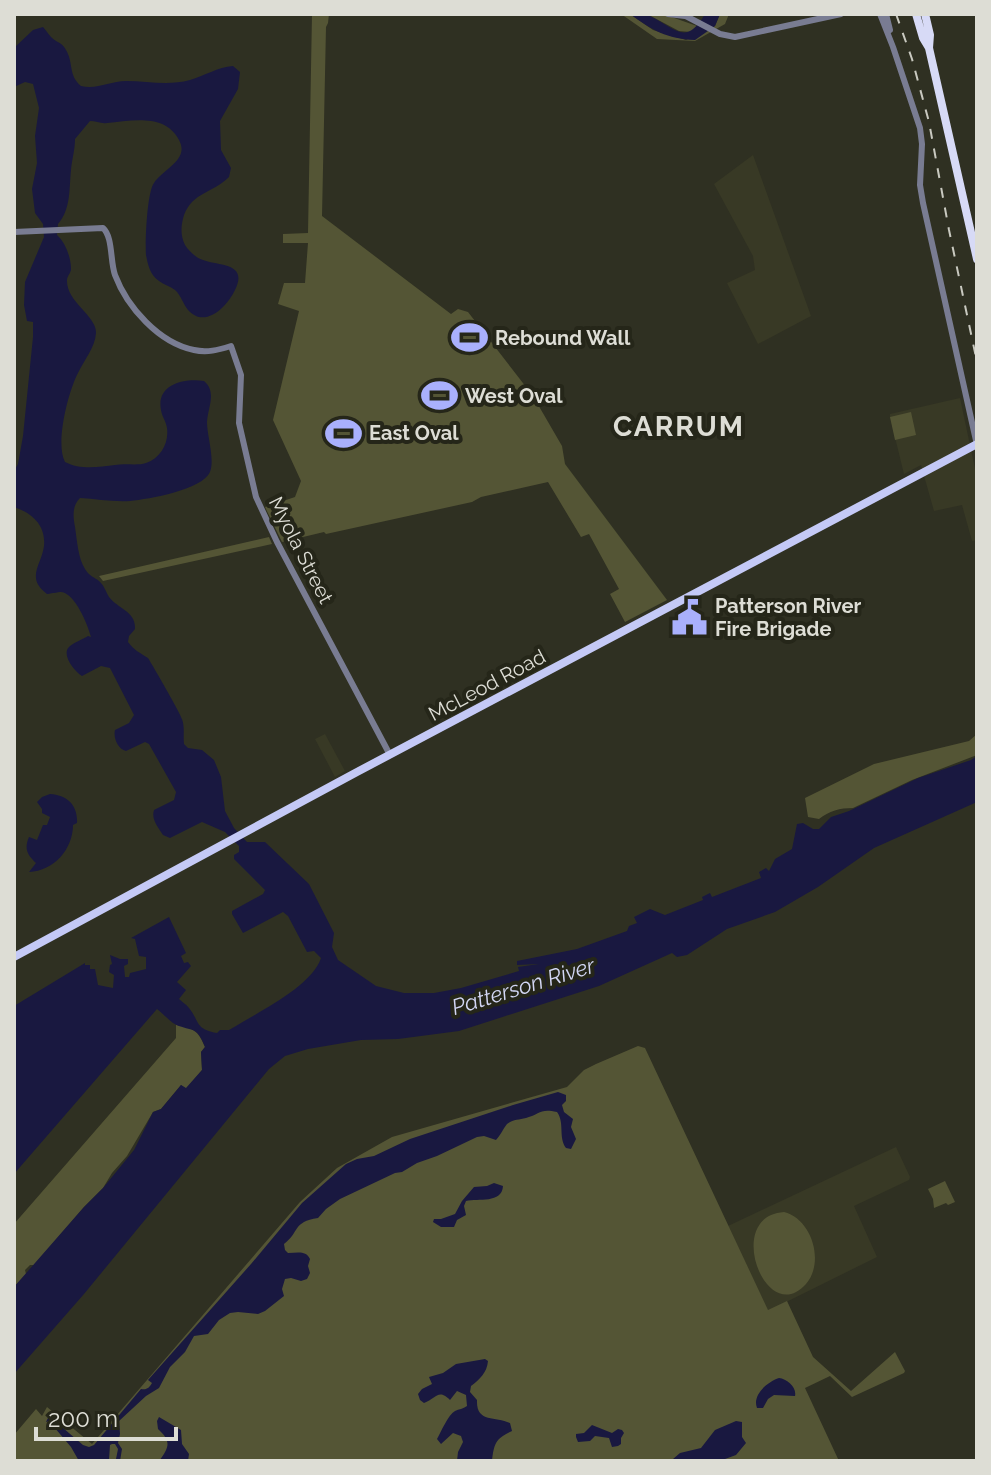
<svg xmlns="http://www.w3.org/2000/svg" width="991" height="1475" font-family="Raleway,sans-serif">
<rect width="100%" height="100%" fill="#2f3022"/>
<path fill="#383925" d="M 753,155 L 811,316 L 758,344 L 727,283 L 755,270 L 753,256 L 714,184 Z
M 960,398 L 977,478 L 977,540 L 972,541 L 962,505 L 934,511 L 921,465 L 904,474 L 890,417 L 890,414 Z
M 325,734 L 345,771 L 335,777 L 315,739 Z
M 896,1147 L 910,1177 L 909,1180 L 854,1206 L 877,1257 L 768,1311 L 728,1226 Z"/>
<path fill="#545535" d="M 312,14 L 329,14 L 328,23 L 326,27 L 322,216 L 451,314 L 458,309 L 468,312 L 533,396 L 562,446 L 565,464 L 667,600 L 625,622 L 610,594 L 619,589 L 589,534 L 581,537 L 548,482 L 481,497 L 472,502 L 326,534 L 324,532 L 282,542 L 265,507 L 295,497 L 301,481 L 273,420 L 299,311 L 278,304 L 284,283 L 305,283 L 308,243 L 283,243 L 283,234 L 308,233 Z
M 621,14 L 630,14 L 653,30 L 686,40 L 715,26 L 720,14 L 729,14 L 725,24 L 695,41 L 657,39 Z
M 647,14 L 663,14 L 697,26 L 691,32 L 679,31 Z
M 911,412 L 916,435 L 895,440 L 890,417 Z
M 269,537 L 272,544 L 103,581 L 99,576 Z
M 977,734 L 977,755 L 912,780 L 853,808 C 840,808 829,811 819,819 L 808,817 L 805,798 L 874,764 L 969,741 Z
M 176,1025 C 193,1028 198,1030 205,1047 L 201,1052 L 202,1070 L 186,1089 L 181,1085 L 161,1109 L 153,1112 L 127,1156 L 112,1173 L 103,1188 L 84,1207 L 34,1265 L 30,1265 L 25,1270 L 26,1274 L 14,1287 L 14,1224 L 176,1038 Z
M 638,1046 L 645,1048 L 768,1310 L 787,1301 L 813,1357 L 851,1391 L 895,1352 L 905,1371 L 904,1373 L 852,1397 L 830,1376 L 805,1388 L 839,1461 L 14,1461 L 14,1435 L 36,1409 L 42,1416 L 47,1407 L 92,1444 L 300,1202 L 337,1168 L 392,1137 L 567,1087 L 584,1070 L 596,1064 Z
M 945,1181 L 955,1202 L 948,1205 L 946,1203 L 934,1208 L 933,1199 L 928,1189 Z
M 784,1212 C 812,1219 825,1262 806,1284 C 766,1329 723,1216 784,1212 Z"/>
<path fill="#191840" d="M 630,14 C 637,14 644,13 650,16 C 675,28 686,47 705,14 L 720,14 L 715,26 L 695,40 C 667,39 652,30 630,14 Z
M 43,27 C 46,30 48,34 51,37 C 57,43 62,42 66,50 C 74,64 68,75 81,86 C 97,90 110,81 126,81 C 148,81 168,86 190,80 C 204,76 218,67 233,66 L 240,72 L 238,89 L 220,121 L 221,150 L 231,168 L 229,177 C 213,193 193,192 184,215 C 181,225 180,235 185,245 C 189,251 196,258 203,260 C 217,266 249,262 235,290 C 227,307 205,329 188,310 C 183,304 181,295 175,290 C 170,286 164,285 159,281 C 150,275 148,265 146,255 C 145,242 147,192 154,183 C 163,169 190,160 179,140 C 165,113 131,121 107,123 C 101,124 96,121 90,121 L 75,139 C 75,150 72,159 71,170 C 69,190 71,209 58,224 L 57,235 C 65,242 71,257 71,269 C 71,273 67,276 67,280 C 66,302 97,316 96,333 C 95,348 84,360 78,373 C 68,392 55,444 65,462 C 80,470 99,467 115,465 C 125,463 137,466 146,463 C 161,458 169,443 167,428 C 166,421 162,417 161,410 C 156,385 183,378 204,381 C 217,392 208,407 207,422 C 207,436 215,459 210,472 C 202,490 149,499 130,501 C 113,502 96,499 80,498 C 72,506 73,516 75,527 C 77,540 78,558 85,569 C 89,576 94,577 99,581 C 104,585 106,592 109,597 C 118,609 136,611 135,629 L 129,636 L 128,642 C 134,650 140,653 148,658 C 150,661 181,714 182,719 C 185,728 183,735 184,744 L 188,748 L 202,750 L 214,760 L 221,777 L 225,811 L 234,828 L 247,842 L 265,842 L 309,884 L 334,933 L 332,947 L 338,960 L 376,986 L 404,993 L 434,993 L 461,988 L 519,971 L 518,967 L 539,964 L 517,965 L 517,961 L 577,949 L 627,931 L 629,926 L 637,923 L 634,917 L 650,909 L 665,915 L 703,900 L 702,897 L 710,893 L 712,897 L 761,878 L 759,872 L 766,868 L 769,871 L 775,859 L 792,849 L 797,824 L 803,823 L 813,829 L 819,829 L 831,817 L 849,811 L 918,778 L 971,760 L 977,756 L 977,802 L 874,848 L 818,887 L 775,912 L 727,929 L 687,955 L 677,957 L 672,953 L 599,986 L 459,1031 L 398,1039 L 361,1040 L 308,1049 L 285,1056 L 269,1069 L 84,1294 L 14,1374 L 14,1287 L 84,1207 L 103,1188 L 134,1150 L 153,1112 L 161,1109 L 181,1085 L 186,1088 L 202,1070 L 201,1052 L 205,1047 C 196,1023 190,1033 173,1023 C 168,1019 162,1013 157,1009 L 14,1174 L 14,1006 L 85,963 L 85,965 L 90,965 L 90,969 L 95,969 L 98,985 L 113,988 L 114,975 L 109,972 L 110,965 L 112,964 L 110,955 L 120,959 L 128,959 L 128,964 L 124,966 L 125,977 L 129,977 L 130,973 L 146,969 L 146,957 L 139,956 L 135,939 L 131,938 L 169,917 L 186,953 L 181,956 L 184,963 L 188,962 L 191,966 L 177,982 L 186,990 L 179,999 C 182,1002 186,1004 189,1008 C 200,1022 195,1029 217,1033 L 220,1030 L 229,1030 L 236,1026 C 260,1011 312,986 321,958 L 314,951 L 307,952 L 288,916 L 283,912 L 243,933 L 232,914 L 232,911 L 263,894 L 265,890 L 234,859 L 234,855 L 239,852 L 239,846 L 225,832 L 202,822 L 170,838 L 163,835 C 158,827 151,819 154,810 L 174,800 L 176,792 L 149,744 L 145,742 L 126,751 C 118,749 113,738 115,730 L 129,723 L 134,715 L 110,668 L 101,666 L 82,676 C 75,672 61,655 69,647 C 73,643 83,639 88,636 L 91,637 C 88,625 75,593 61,592 C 59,592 48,594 47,594 C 25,578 42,564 44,546 C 46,525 32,513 14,507 L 14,471 L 18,464 L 23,436 L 33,337 L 33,322 L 27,321 L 24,305 L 25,282 L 44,237 L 43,224 L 35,213 L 32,189 L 37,163 L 35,136 L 39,108 L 33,84 L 25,82 L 14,87 L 14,48 L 33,30 Z
M 50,794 C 67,795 78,805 77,823 L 73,825 C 73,849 54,871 29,872 L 36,863 C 27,854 24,849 29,837 L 37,840 L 43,825 L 47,825 L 50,817 L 42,813 L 42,809 L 37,802 L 42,797 Z
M 558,1092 L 566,1095 L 566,1101 L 562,1105 L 564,1112 L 573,1119 L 571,1127 L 576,1139 L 571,1149 L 566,1148 C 558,1137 565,1123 557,1112 C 540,1108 540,1114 526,1118 C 519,1120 513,1119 507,1124 C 503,1129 500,1136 496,1140 L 484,1136 L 477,1137 L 437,1156 L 417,1163 L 402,1172 L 395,1173 L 340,1199 L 326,1209 L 318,1218 C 292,1222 300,1232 284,1244 L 285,1250 L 288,1253 C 297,1253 306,1250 310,1259 L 308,1266 L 310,1273 L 307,1279 L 301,1281 L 291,1278 L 285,1279 L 282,1289 L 284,1296 L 265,1311 L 258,1314 L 238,1312 L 230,1313 L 219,1320 L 208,1334 L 194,1336 L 185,1352 L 170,1367 L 159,1388 L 146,1396 L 119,1421 L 120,1434 L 118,1443 L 122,1449 L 120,1461 L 112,1461 L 116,1459 L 118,1449 L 115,1444 L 112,1444 L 110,1445 L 109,1460 L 111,1461 L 79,1461 L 71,1447 L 49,1421 L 46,1422 L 49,1416 L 83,1445 L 89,1447 L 94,1445 L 141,1389 C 147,1390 149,1388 152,1383 L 148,1380 L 251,1264 L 302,1203 L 346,1164 L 357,1159 L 374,1156 L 410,1139 L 513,1105 Z
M 494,1183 L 503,1186 C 502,1204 478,1198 466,1201 L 464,1206 L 466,1215 L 457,1220 L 454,1227 L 441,1227 L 433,1222 L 434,1219 L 441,1219 L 455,1214 L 462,1201 L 474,1187 L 487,1186 Z
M 485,1359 L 488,1361 C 487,1373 479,1380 471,1386 L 470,1392 L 477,1400 C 476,1423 495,1416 510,1423 L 512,1431 C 496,1438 494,1443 492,1461 L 457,1461 L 458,1452 L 463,1442 L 461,1436 L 453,1433 L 441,1444 L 437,1439 C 441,1432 448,1415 455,1411 C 459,1409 463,1409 467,1406 L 466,1395 L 457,1391 L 450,1400 C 438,1388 436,1399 424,1403 L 420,1400 L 418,1394 L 422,1389 L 432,1384 L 429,1377 L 443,1373 L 456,1364 Z
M 779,1378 C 787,1379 797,1387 795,1396 L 774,1395 L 768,1399 L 763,1408 L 757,1408 C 752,1395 767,1382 779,1378 Z
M 159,1417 L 181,1430 L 182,1444 L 189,1454 L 188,1461 L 159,1461 C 170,1446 171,1441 158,1429 L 157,1421 Z
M 736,1421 L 742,1422 L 742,1437 L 746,1443 L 736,1455 L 725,1459 L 657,1461 L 673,1459 L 680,1453 L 701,1448 L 715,1430 Z
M 592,1425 L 612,1433 L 618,1429 L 622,1430 L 624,1433 L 621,1438 L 621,1444 L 618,1446 L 612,1447 L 609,1438 L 595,1436 L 590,1441 L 578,1442 L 576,1437 L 576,1434 L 584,1433 Z"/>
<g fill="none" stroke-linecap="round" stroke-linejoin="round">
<path stroke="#797c92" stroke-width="6" d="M 668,14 L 685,16
M 682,14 L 720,34 L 735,37 L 841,14
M 880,14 L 893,47 L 920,128 L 922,144 L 920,185 L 923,203 L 977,445
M 886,14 L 890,30
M 14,232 L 103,228 C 113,237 110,261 115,275 C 127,307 159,343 194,350 C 207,353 218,350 231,346 L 241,375 L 239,423 L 256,497 L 277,542 L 390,755"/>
<path stroke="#c4c9f6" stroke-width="8" d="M 14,957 L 357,772 L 977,444"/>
<path stroke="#d7daf6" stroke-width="8" d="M 916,14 L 923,38 L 929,48 L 977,259
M 925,14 L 930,35 L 929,48"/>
<path stroke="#c9c9c0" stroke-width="2" stroke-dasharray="10 10" stroke-linecap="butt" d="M 896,14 L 912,59 L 929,122 L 949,230 L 977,362"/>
</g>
<defs>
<symbol id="stadium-bare" viewBox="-9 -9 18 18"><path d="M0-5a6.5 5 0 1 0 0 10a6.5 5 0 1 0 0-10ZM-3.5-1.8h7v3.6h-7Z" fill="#a9b0fc" stroke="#252619" stroke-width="2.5" paint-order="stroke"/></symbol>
<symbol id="civic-bare" viewBox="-9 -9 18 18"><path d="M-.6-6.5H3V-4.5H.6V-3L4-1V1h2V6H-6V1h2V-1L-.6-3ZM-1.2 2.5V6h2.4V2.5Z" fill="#a9b0fc" stroke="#252619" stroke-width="2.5" paint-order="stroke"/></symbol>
</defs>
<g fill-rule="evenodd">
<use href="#stadium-bare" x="444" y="312" width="51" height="51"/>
<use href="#stadium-bare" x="414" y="370" width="51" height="51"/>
<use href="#stadium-bare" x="318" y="408" width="51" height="51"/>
<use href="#civic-bare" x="664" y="592" width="51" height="51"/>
</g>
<g text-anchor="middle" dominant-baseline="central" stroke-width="8" stroke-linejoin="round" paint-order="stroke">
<g font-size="20" font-weight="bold" fill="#ddddd5" stroke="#252619" text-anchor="start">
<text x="495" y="338">Rebound Wall</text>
<text x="465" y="396">West Oval</text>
<text x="369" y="433">East Oval</text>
<text x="715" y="606">Patterson River<tspan x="715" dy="23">Fire Brigade</tspan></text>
</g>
<g font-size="20" fill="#ddddd5" stroke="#252619">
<text transform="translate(301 550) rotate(63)">Myola Street</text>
<text transform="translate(487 685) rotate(-28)">McLeod Road</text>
</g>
<g font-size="22" font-style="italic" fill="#d3d7f5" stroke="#252619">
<text transform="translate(523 986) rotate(-17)">Patterson River</text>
</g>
<g font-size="28" font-weight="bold" letter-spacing="2" fill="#ddddd5" stroke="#252619">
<text x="679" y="426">CARRUM</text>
</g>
</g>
<rect width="991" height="1475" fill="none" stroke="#ddddd5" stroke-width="32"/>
<path d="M36 1427v12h140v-12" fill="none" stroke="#ddddd5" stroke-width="4"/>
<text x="48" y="1427" font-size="24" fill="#ddddd5" stroke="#252619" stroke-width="6" paint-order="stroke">200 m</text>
</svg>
